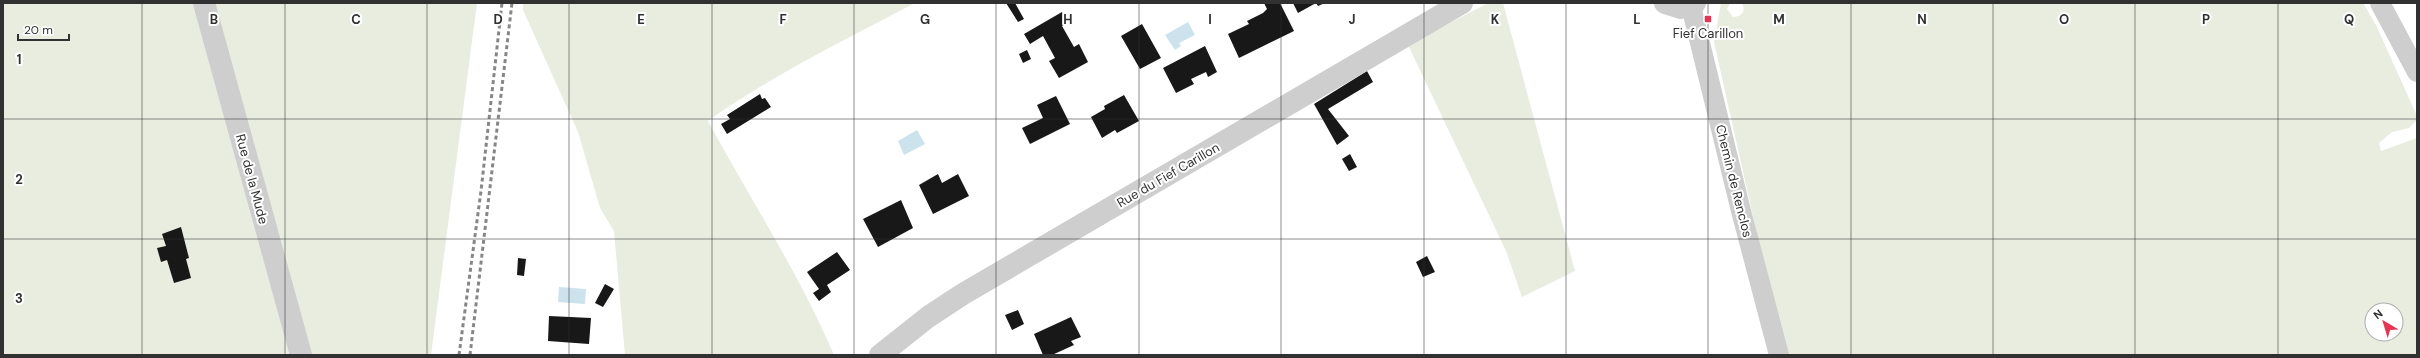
<svg xmlns="http://www.w3.org/2000/svg" width="2420" height="358" font-family="'DM Sans',sans-serif">
<rect width="100%" height="100%" fill="#fff"/>
<path fill="#e8eddf" fill-rule="evenodd" d="M 3,3 L 477,3 L 431,355 L 3,355 Z
M 523,3 L 915,3 C 843,41 774,74 708,121 C 750,199 799,273 834,355 L 625,355 L 614,231 L 600,208 L 578,132 L 523,10 Z
M 1488,3 L 1503,3 L 1575,271 L 1522,297 L 1506,251 L 1408,45 Z
M 1721,3 L 1730,3 L 1727,9 L 1733,17 C 1742,17 1746,11 1742,3 L 2363,3 L 2376,25 L 2417,116 L 2417,120 L 2409,128 L 2392,132 L 2379,143 L 2381,151 L 2417,138 L 2417,355 L 1784,355 L 1714,42 ZM 2372,310 L 2396,310 L 2396,334 L 2372,334 Z"/>
<path fill="#cce3ed" d="M 1188,22 L 1195,35 L 1179,43 L 1181,46 L 1175,50 L 1165,35 Z
M 917,130 L 925,144 L 904,155 L 898,141 Z
M 559,287 L 586,289 L 585,304 L 558,302 Z"/>
<path fill="#181818" d="M 1006,3 L 1015,3 L 1024,19 L 1018,22 Z
M 1264,3 L 1280,3 L 1294,31 L 1239,58 L 1228,34 L 1249,24 L 1247,21 L 1263,13 L 1267,9 Z
M 1293,3 L 1325,3 L 1318,6 L 1316,3 L 1298,13 Z
M 1062,12 L 1067,23 L 1062,26 L 1074,47 L 1079,44 L 1088,62 L 1059,78 L 1049,61 L 1055,58 L 1043,36 L 1030,44 L 1024,34 Z
M 1142,24 L 1161,58 L 1140,69 L 1121,36 Z
M 1205,46 L 1217,72 L 1208,77 L 1206,72 L 1191,79 L 1194,84 L 1176,93 L 1163,68 Z
M 1027,50 L 1031,59 L 1023,63 L 1019,54 Z
M 1367,71 L 1373,82 L 1328,109 L 1349,136 L 1337,145 L 1314,104 Z
M 760,94 L 762,99 L 765,98 L 771,107 L 727,134 L 721,124 L 730,119 L 727,115 Z
M 1124,95 L 1139,121 L 1117,133 L 1115,130 L 1102,138 L 1091,117 L 1105,109 L 1104,106 Z
M 1056,96 L 1070,124 L 1030,144 L 1022,128 L 1043,118 L 1037,105 Z
M 1350,154 L 1357,167 L 1349,171 L 1342,159 Z
M 938,174 L 942,183 L 958,174 L 969,196 L 933,214 L 919,185 Z
M 901,200 L 913,228 L 878,247 L 863,219 Z
M 181,227 L 189,258 L 186,259 L 191,278 L 174,283 L 167,260 L 161,262 L 157,248 L 166,246 L 162,234 Z
M 837,252 L 850,270 L 827,285 L 831,292 L 819,301 L 813,293 L 819,289 L 807,272 Z
M 1427,256 L 1435,272 L 1423,277 L 1416,262 Z
M 518,258 L 526,259 L 524,276 L 517,275 Z
M 605,284 L 614,289 L 603,307 L 595,303 Z
M 1018,310 L 1024,324 L 1012,330 L 1005,315 Z
M 549,316 L 591,318 L 589,344 L 548,341 Z
M 1071,317 L 1081,337 L 1071,341 L 1074,345 L 1052,355 L 1043,355 L 1034,334 Z"/>
<g fill="none" stroke-linecap="round" stroke-linejoin="round">
<path stroke="#cecece" stroke-width="20" d="M 2380,3 L 2417,72
M 1691,6 L 1741,211 L 1779,355"/>
<path stroke="#cecece" stroke-width="22" d="M 204,3 L 301,355
M 1665,3 L 1681,8 L 1695,3
M 880,355 L 928,317 L 963,294 L 1462,3"/>
<path stroke="#868686" stroke-width="3" stroke-dasharray="4 3" stroke-linecap="butt" d="M 459,355 L 481,191 L 502,3
M 470,355 L 512,3"/>
</g>
<path fill="none" stroke="#313131" stroke-width="1" stroke-opacity="0.55" d="M 142,3 L 142,355M 285,3 L 285,355M 427,3 L 427,355M 569,3 L 569,355M 712,3 L 712,355M 854,3 L 854,355M 996,3 L 996,355M 1139,3 L 1139,355M 1281,3 L 1281,355M 1424,3 L 1424,355M 1566,3 L 1566,355M 1708,3 L 1708,355M 1851,3 L 1851,355M 1993,3 L 1993,355M 2135,3 L 2135,355M 2278,3 L 2278,355M 3,119 L 2417,119M 3,239 L 2417,239"/>
<rect fill="#e53554" stroke="#fff" stroke-width="1.5" x="1704" y="15" width="8" height="8" rx="2"/>
<g text-anchor="middle" dominant-baseline="central" stroke-width="4" stroke-linejoin="round" paint-order="stroke">
<g font-size="13" fill="#313131" stroke="#fff">
<text x="1708" y="33">Fief Carillon</text>
</g>
<g font-size="13" fill="#313131" stroke="#fff">
<text transform="translate(1168 175) rotate(-30)">Rue du Fief Carillon</text>
<text transform="translate(252 179) rotate(75)">Rue de la Mude</text>
<text transform="translate(1734 181) rotate(76)">Chemin de Renclos</text>
</g>
</g>
<g font-size="13" text-anchor="middle" font-weight="bold" fill="#313131" stroke="#fff" stroke-width="4" stroke-linejoin="round" paint-order="stroke">
<text x="214" y="24">B</text>
<text x="356" y="24">C</text>
<text x="498" y="24">D</text>
<text x="641" y="24">E</text>
<text x="783" y="24">F</text>
<text x="925" y="24">G</text>
<text x="1068" y="24">H</text>
<text x="1210" y="24">I</text>
<text x="1352" y="24">J</text>
<text x="1495" y="24">K</text>
<text x="1637" y="24">L</text>
<text x="1779" y="24">M</text>
<text x="1922" y="24">N</text>
<text x="2064" y="24">O</text>
<text x="2206" y="24">P</text>
<text x="2349" y="24">Q</text>
<text x="19" y="64">1</text>
<text x="19" y="184">2</text>
<text x="19" y="303">3</text>
</g>
<rect width="2420" height="358" fill="none" stroke="#313131" stroke-width="8"/>
<g transform="translate(2384 322) rotate(322)"><circle r="19" fill="#ffffff" stroke="#adadad"/>
<path d="M0-3L7 15L0 10L-7 15Z" fill="#e53554"/>
<text y="-6" font-size="11" font-weight="bold" text-anchor="middle" fill="#313131">N</text>
</g>
<path d="M18 34v6h51v-6" fill="none" stroke="#313131" stroke-width="2"/>
<text x="24" y="34" font-size="12" fill="#313131" stroke="#ffffff" stroke-width="3" paint-order="stroke">20 m</text>
</svg>
